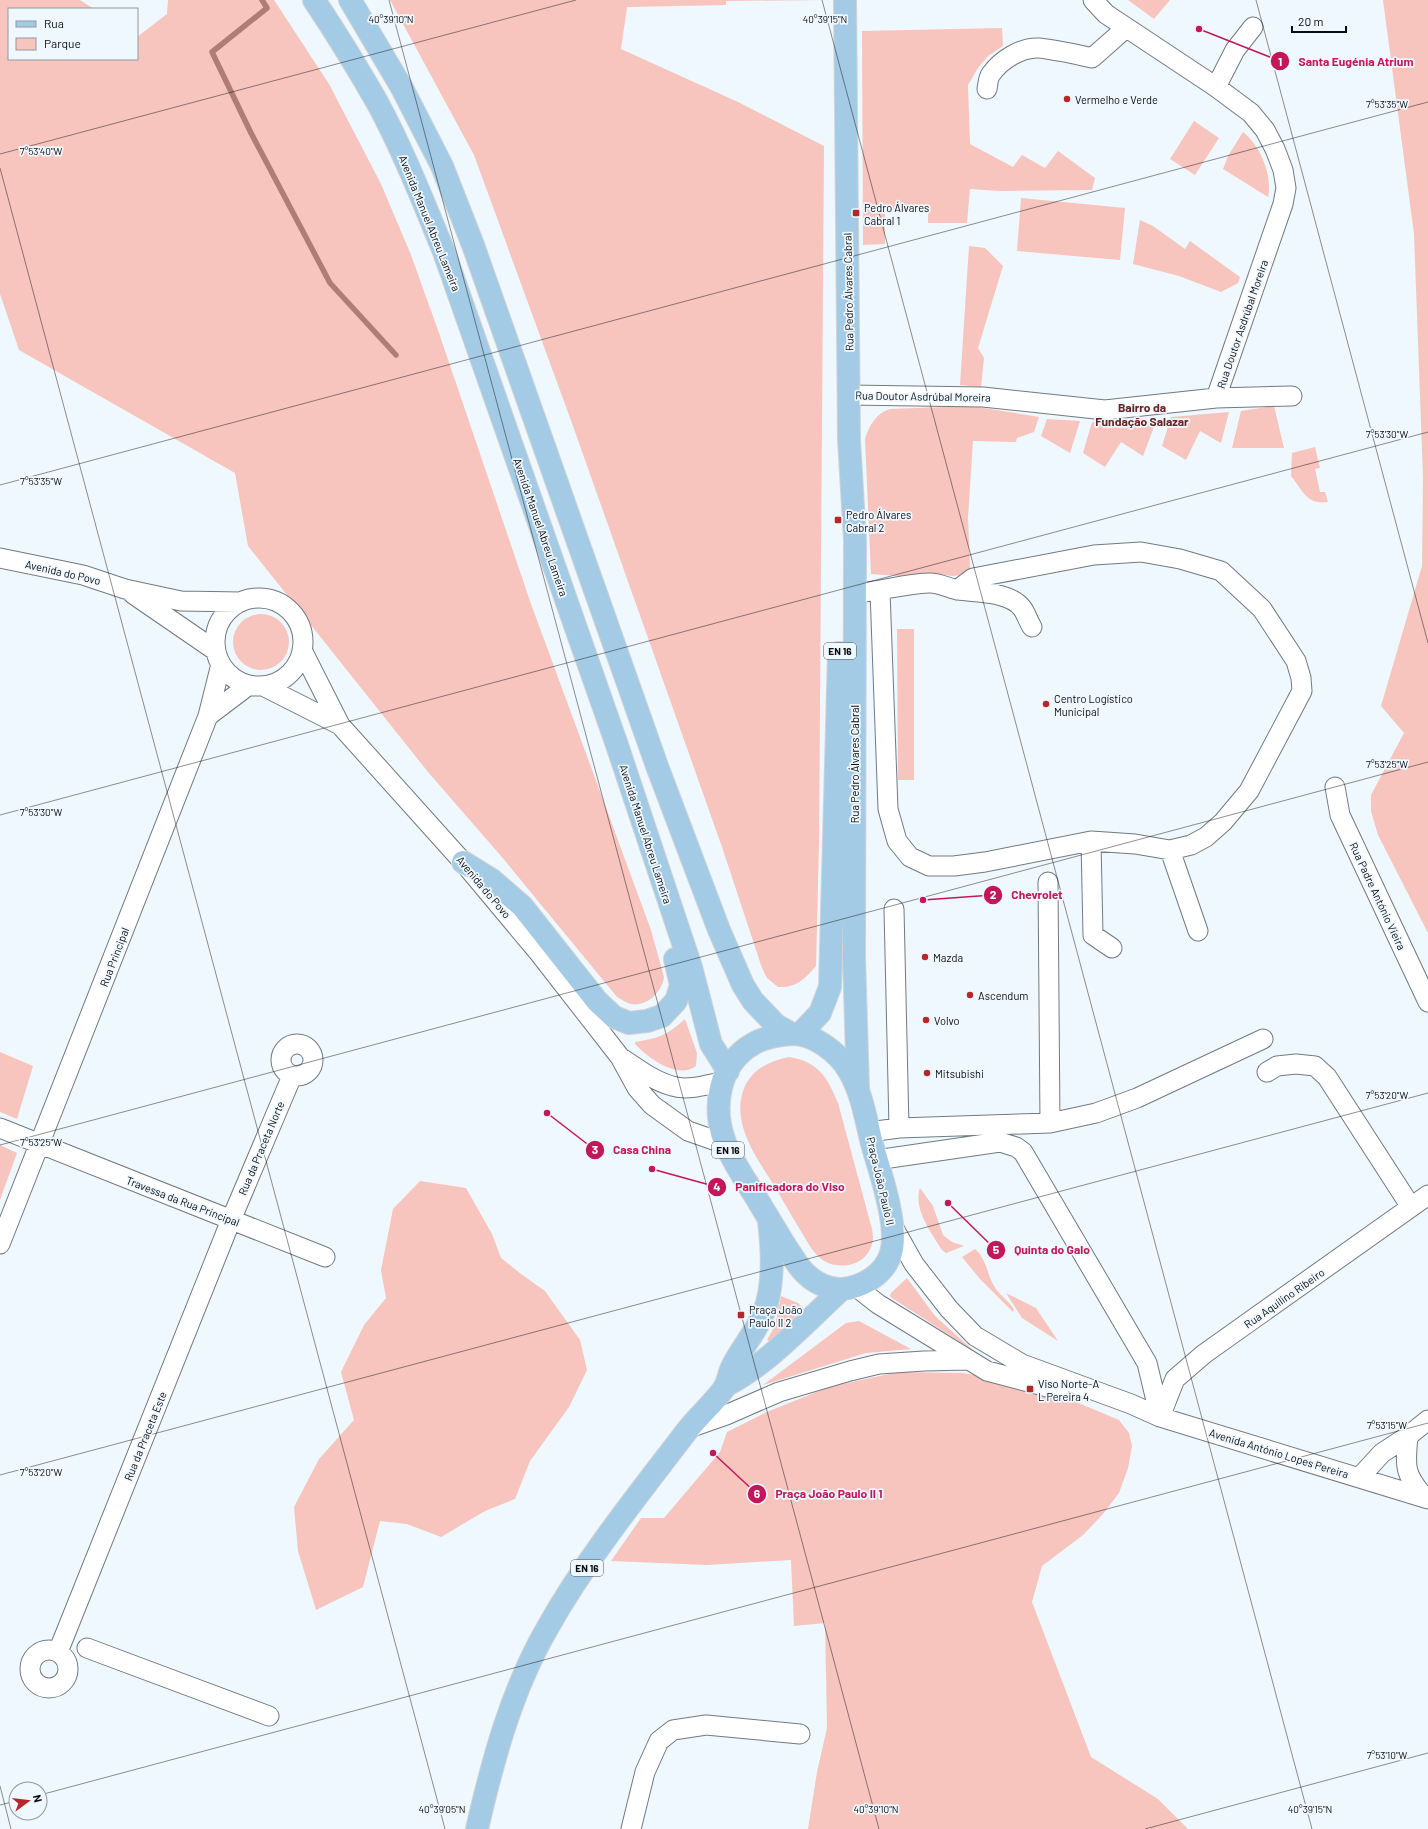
<svg xmlns="http://www.w3.org/2000/svg" width="1428" height="1829" font-family="Barlow,sans-serif">
<rect width="100%" height="100%" fill="#eff8fe"/>
<path fill="#f7c4be" d="M 0,0 L 80,0 L 94,9 L 9,9 L 9,59 L 137,59 L 137,37 L 167,14 L 168,0 L 274,0 L 329,84 L 381,184 L 411,255 L 439,333 L 531,604 L 651,930 L 664,977 C 662,992 647,1007 631,1004 C 626,1003 621,999 617,997 L 501,856 L 428,772 L 248,546 L 235,473 L 19,350 L 0,294 Z
M 390,0 L 826,0 L 726,1 L 726,5 L 627,7 L 621,49 L 738,102 L 824,146 L 819,843 L 816,966 C 805,979 796,988 778,987 L 767,978 L 762,968 L 722,847 L 573,426 L 474,155 Z
M 1128,0 L 1170,0 L 1154,19 Z
M 1383,0 L 1428,0 L 1428,933 L 1378,835 L 1371,811 L 1371,795 L 1404,733 L 1381,706 L 1422,566 L 1423,477 L 1414,234 Z
M 1002,28 L 1003,46 L 988,56 L 978,68 L 968,85 L 970,144 L 1013,167 L 1022,155 L 1045,168 L 1058,151 L 1095,178 L 1092,190 L 1000,191 L 970,189 L 967,223 L 928,223 L 928,211 L 885,211 L 885,244 L 863,245 L 862,31 Z
M 1194,121 L 1219,138 L 1195,175 L 1170,159 Z
M 1243,132 C 1260,145 1273,176 1268,197 L 1223,169 L 1228,156 Z
M 1021,198 L 1125,208 L 1120,260 L 1017,251 Z
M 1140,220 L 1153,226 L 1185,249 L 1190,241 L 1240,277 L 1238,283 L 1221,292 L 1179,276 L 1133,264 Z
M 969,246 L 985,248 L 1003,266 L 978,348 L 984,358 L 981,387 L 960,385 Z
M 972,406 L 1039,417 L 1034,432 L 1017,438 L 1016,442 L 973,441 L 968,517 L 970,569 L 967,574 L 953,576 L 929,573 L 900,576 L 871,574 L 865,439 C 869,426 876,413 890,409 Z
M 1274,406 L 1284,448 L 1232,448 L 1241,411 Z
M 1229,412 L 1221,443 L 1200,431 L 1186,460 L 1162,446 L 1171,417 Z
M 1047,419 L 1080,421 L 1070,453 L 1041,436 Z
M 1157,419 L 1143,456 L 1121,442 L 1105,467 L 1083,453 L 1092,422 L 1111,424 Z
M 1315,447 L 1320,468 L 1315,469 L 1320,492 L 1325,492 L 1328,502 C 1307,505 1303,491 1291,476 L 1292,453 Z
M233 642a28 28 0 1 1 56 0a28 28 0 1 1-56 0Z
M 897,629 L 914,629 L 914,780 L 898,780 Z
M 685,1019 L 697,1053 L 696,1066 C 678,1080 648,1058 635,1044 L 635,1042 C 659,1038 666,1036 685,1019 Z
M 0,1052 L 33,1066 L 17,1119 L 0,1112 Z
M 789,1057 C 819,1062 827,1077 838,1103 L 872,1229 C 873,1235 874,1241 871,1247 C 864,1266 840,1270 824,1261 C 819,1258 815,1253 811,1248 C 799,1228 787,1208 775,1187 C 757,1158 729,1122 745,1086 C 754,1068 770,1061 789,1057 Z
M 0,1145 L 17,1153 L 0,1200 Z
M 420,1181 L 466,1188 L 492,1234 L 501,1258 L 521,1274 L 545,1291 L 580,1340 L 587,1370 L 569,1407 L 530,1461 L 515,1499 L 485,1511 L 441,1537 L 407,1524 L 380,1521 L 363,1587 L 316,1610 L 298,1551 L 294,1507 L 319,1459 L 354,1420 L 341,1372 L 364,1325 L 386,1298 L 381,1270 L 393,1209 Z
M 920,1188 L 933,1206 L 943,1235 L 952,1242 L 964,1246 L 946,1253 L 942,1250 C 931,1232 913,1209 920,1188 Z
M 975,1249 C 986,1258 987,1274 994,1286 C 999,1295 1009,1300 1014,1310 L 1013,1312 L 980,1279 L 962,1257 Z
M 907,1278 L 935,1316 L 974,1351 L 892,1298 L 890,1296 L 891,1293 Z
M 1006,1293 L 1036,1308 L 1058,1341 L 1022,1318 Z
M 781,1296 L 798,1303 L 803,1308 L 772,1342 L 767,1340 L 775,1326 Z
M 859,1321 L 911,1349 L 866,1353 L 763,1385 L 846,1323 Z
M 898,1372 L 962,1373 L 1005,1379 L 1050,1391 L 1119,1420 L 1129,1433 L 1132,1446 L 1128,1468 L 1119,1493 L 1103,1514 L 1083,1535 L 1042,1566 L 1032,1602 L 1091,1757 L 1158,1799 L 1188,1829 L 808,1829 L 817,1772 L 827,1728 L 825,1623 L 794,1626 L 791,1560 L 707,1565 L 611,1561 L 641,1518 L 664,1518 L 720,1452 L 727,1432 L 767,1412 L 829,1387 Z"/>
<g fill="none" stroke-linecap="round" stroke-linejoin="round">
<path stroke="#b17b76" stroke-width="5.5" d="M 262,0 L 267,8 L 212,52 L 251,133 L 330,283 L 396,355"/>
<defs>
<path id="minor" d="M 1216,87 L 1235,50 L 1253,27
M 987,89 C 988,84 988,78 991,74 C 1001,60 1021,47 1039,48 C 1057,50 1075,54 1092,58 L 1126,28
M 849,395 L 983,397 L 1105,410 L 1216,398 L 1283,204 L 1286,188 L 1283,170 L 1275,149 L 1265,130 L 1251,113 L 1216,87 L 1106,14 L 1093,0
M 1216,398 L 1292,396
M 0,558 L 83,575 L 125,589 L 181,601 L 241,602
M 880,591 L 888,809 L 897,841 L 910,857 L 929,866 L 954,866 L 985,862 L 1091,841 L 1135,844 L 1170,850 L 1191,845 L 1206,837 L 1223,822 L 1249,791 L 1302,691 L 1301,678 L 1296,661 L 1262,609 L 1221,571 L 1180,559 L 1141,552 L 1094,555 L 973,578 L 957,590
M 854,593 C 879,592 903,584 928,583 C 939,582 947,588 958,590 C 976,593 1009,591 1022,608 C 1026,613 1028,621 1032,627
M 133,594 L 216,651
M215 642a44 44 0 1 1 88 0a44 44 0 1 1-88 0Z
M 302,650 L 340,725 L 463,862 L 539,953 L 620,1057 L 637,1088 L 652,1105 L 688,1131 L 725,1144
M 263,686 L 340,725
M 208,716 L 249,685
M 1335,787 L 1340,815 L 1428,1002
M 1091,841 L 1093,935 L 1112,948
M 1170,850 L 1198,931
M 1048,882 L 1050,1123
M 894,909 L 899,1128 L 1050,1123 L 1096,1113 L 1137,1098 L 1263,1039
M281 1060a16 16 0 1 1 32 0a16 16 0 1 1-32 0Z
M 623,1059 C 638,1069 654,1081 672,1086 C 687,1091 706,1085 721,1082
M 1267,1072 L 1277,1066 L 1296,1064 L 1315,1066 L 1327,1077 L 1411,1207
M 0,1128 L 325,1257
M 869,1132 L 899,1128
M 876,1160 L 1000,1142 L 1016,1147 L 1023,1152 L 1147,1363 L 1160,1417
M 892,1225 L 914,1264 L 949,1309 L 975,1336 L 1022,1364 L 1131,1404 L 1160,1417 L 1428,1499
M 0,1244 L 208,716 L 221,664
M 855,1286 L 878,1304 L 987,1371 L 1059,1390
M 1160,1417 L 1175,1379 L 1204,1354 L 1428,1195
M 689,1428 L 726,1415 L 779,1392 L 850,1371 L 879,1364 L 924,1361 L 968,1360
M 1408,1436 C 1405,1467 1404,1474 1425,1498
M 1360,1477 L 1382,1453 L 1408,1436 L 1428,1420
M 87,1648 L 269,1716
M30 1669a19 19 0 1 1 38 0a19 19 0 1 1-38 0Z
M 58,1652 L 231,1220 L 292,1076
M 631,1829 L 645,1772 L 659,1741 L 673,1730 L 706,1725 L 800,1734"/>
<path id="major" d="M 314,0 C 336,33 357,67 377,102 C 403,150 423,201 444,252 L 617,745 L 691,967 L 711,1044 L 728,1071
M 350,0 L 402,88 L 442,166 L 473,245 L 657,766 L 719,930 L 743,985 L 753,1001 L 776,1025 L 792,1034
M 845,0 L 849,440 L 855,540 L 854,957 L 858,1089
M 463,862 L 492,880 L 522,906 L 597,1001 L 614,1017 L 629,1023 L 647,1021 L 662,1016 L 676,1001 L 681,985 L 675,959
M 792,1034 C 814,1034 838,1052 849,1071 C 862,1093 866,1120 872,1144 C 880,1172 899,1226 891,1253 C 885,1274 863,1287 842,1289 C 830,1290 815,1283 806,1274 C 798,1267 794,1258 788,1250 C 778,1234 769,1219 760,1204 C 749,1185 732,1162 725,1142 C 712,1108 718,1064 753,1044 C 764,1037 779,1035 792,1034 Z
M 800,1034 L 820,1013 L 830,987 L 839,653
M 725,1386 C 767,1365 807,1321 842,1289
M 477,1829 C 493,1759 512,1689 548,1627 C 587,1558 638,1495 686,1432 C 698,1416 714,1403 725,1387 C 728,1381 729,1373 732,1367 C 743,1345 760,1328 767,1303 C 774,1276 772,1248 769,1221"/>
</defs>
<use href="#minor" stroke="#727a7f" stroke-width="21"/>
<use href="#major" stroke="#d3d3d4" stroke-width="24"/>
<use href="#minor" stroke="#fff" stroke-width="19"/>
<use href="#major" stroke="#a3cbe5" stroke-width="22"/>
</g>
<path fill="none" stroke="#090c0e" stroke-width="1" stroke-opacity="0.45" d="M 389,0 L 879,1829M 822,0 L 1312,1829M 1256,0 L 1428,643M 0,154 L 576,0M 0,168 L 445,1829M 0,485 L 1428,102M 0,815 L 1428,432M 0,1145 L 1428,762M 0,1475 L 1428,1093M 0,1786 L 11,1829M 40,1795 L 1428,1423M 0,1805 L 16,1801M 1145,1829 L 1428,1753"/>
<g fill="#b7272a" stroke="#eff8fe" stroke-width="1.5">
<circle cx="1067" cy="99" r="4"/>
<rect x="852" y="209" width="8" height="8" rx="2"/>
<rect x="834" y="516" width="8" height="8" rx="2"/>
<circle cx="1046" cy="704" r="4"/>
<circle cx="925" cy="957" r="4"/>
<circle cx="970" cy="995" r="4"/>
<circle cx="926" cy="1020" r="4"/>
<circle cx="927" cy="1073" r="4"/>
<rect x="737" y="1311" width="8" height="8" rx="2"/>
<rect x="1026" y="1385" width="8" height="8" rx="2"/>
</g>
<g text-anchor="middle" dominant-baseline="central" stroke-width="3.5" stroke-linejoin="round" paint-order="stroke">
<g fill="#eff8fe" stroke="#4e5356" stroke-width="1">
<rect x="824" y="643" width="32" height="16" rx="3"/>
<rect x="712" y="1142" width="32" height="16" rx="3"/>
<rect x="571" y="1560" width="32" height="16" rx="3"/>
</g>
<g font-size="10" font-weight="bold" fill="#090c0e">
<text x="840" y="651">EN 16</text>
<text x="728" y="1150">EN 16</text>
<text x="587" y="1568">EN 16</text>
</g>
<g font-size="11" fill="#090c0e" stroke="#eff8fe" text-anchor="start">
<text x="1075" y="99">Vermelho e Verde</text>
<text x="864" y="207">Pedro Álvares<tspan x="864" dy="13">Cabral 1</tspan></text>
<text x="846" y="514">Pedro Álvares<tspan x="846" dy="13">Cabral 2</tspan></text>
<text x="1054" y="698">Centro Logístico<tspan x="1054" dy="13">Municipal</tspan></text>
<text x="933" y="957">Mazda</text>
<text x="978" y="995">Ascendum</text>
<text x="934" y="1020">Volvo</text>
<text x="935" y="1073">Mitsubishi</text>
<text x="749" y="1309">Praça João<tspan x="749" dy="13">Paulo II 2</tspan></text>
<text x="1038" y="1383">Viso Norte-A<tspan x="1038" dy="13">L Pereira 4</tspan></text>
</g>
<g font-size="11" fill="#090c0e" stroke="#eff8fe">
<text transform="translate(430 223) rotate(68)">Avenida Manuel Abreu Lameira</text>
<text transform="translate(848 292) rotate(-91)">Rua Pedro Álvares Cabral</text>
<text transform="translate(1242 324) rotate(-71)">Rua Doutor Asdrúbal Moreira</text>
<text transform="translate(923 396) rotate(1)">Rua Doutor Asdrúbal Moreira</text>
<text transform="translate(541 527) rotate(71)">Avenida Manuel Abreu Lameira</text>
<text transform="translate(63 572) rotate(13)">Avenida do Povo</text>
<text transform="translate(854 764) rotate(-90)">Rua Pedro Álvares Cabral</text>
<text transform="translate(646 834) rotate(72)">Avenida Manuel Abreu Lameira</text>
<text transform="translate(484 887) rotate(50)">Avenida do Povo</text>
<text transform="translate(1378 896) rotate(65)">Rua Padre António Vieira</text>
<text transform="translate(114 957) rotate(-69)">Rua Principal</text>
<text transform="translate(261 1148) rotate(-67)">Rua da Praceta Norte</text>
<text transform="translate(881 1181) rotate(77)">Praça João Paulo II</text>
<text transform="translate(183 1201) rotate(21)">Travessa da Rua Principal</text>
<text transform="translate(1284 1298) rotate(-35)">Rua Aquilino Ribeiro</text>
<text transform="translate(145 1436) rotate(-68)">Rua da Praceta Este</text>
<text transform="translate(1279 1453) rotate(17)">Avenida António Lopes Pereira</text>
</g>
<g font-size="12" font-weight="bold" fill="#682320" stroke="#eff8fe">
<text x="1142" y="407">Bairro da<tspan x="1142" dy="14">Fundação Salazar</tspan></text>
</g>
</g>
<g font-size="10" text-anchor="middle" fill="#090c0e" stroke="#eff8fe" stroke-width="3.5" stroke-linejoin="round" paint-order="stroke">
<text x="391" y="23">40°39'10"N</text>
<text x="825" y="23">40°39'15"N</text>
<text x="1387" y="108">7°53'35"W</text>
<text x="41" y="155">7°53'40"W</text>
<text x="1387" y="438">7°53'30"W</text>
<text x="41" y="485">7°53'35"W</text>
<text x="1387" y="768">7°53'25"W</text>
<text x="41" y="816">7°53'30"W</text>
<text x="1387" y="1099">7°53'20"W</text>
<text x="41" y="1146">7°53'25"W</text>
<text x="1387" y="1429">7°53'15"W</text>
<text x="41" y="1476">7°53'20"W</text>
<text x="1387" y="1759">7°53'10"W</text>
<text x="442" y="1813">40°39'05"N</text>
<text x="876" y="1813">40°39'10"N</text>
<text x="1310" y="1813">40°39'15"N</text>
</g>
<path fill="none" stroke="#c2185b" stroke-width="1.5" d="M1199 29L1280 61M923 900L993 895M547 1113L595 1150M652 1169L717 1187M948 1203L996 1250M713 1453L757 1494"/>
<g fill="#c2185b" stroke="#eff8fe" stroke-width="1.5">
<circle cx="1199" cy="29" r="4"/>
<circle cx="923" cy="900" r="4"/>
<circle cx="547" cy="1113" r="4"/>
<circle cx="652" cy="1169" r="4"/>
<circle cx="948" cy="1203" r="4"/>
<circle cx="713" cy="1453" r="4"/>
<circle cx="1280" cy="61" r="10"/>
<circle cx="993" cy="895" r="10"/>
<circle cx="595" cy="1150" r="10"/>
<circle cx="717" cy="1187" r="10"/>
<circle cx="996" cy="1250" r="10"/>
<circle cx="757" cy="1494" r="10"/>
</g>
<g font-size="12" text-anchor="middle" font-weight="bold" fill="#fff">
<text x="1280" y="66">1</text>
<text x="993" y="899">2</text>
<text x="595" y="1154">3</text>
<text x="717" y="1191">4</text>
<text x="996" y="1254">5</text>
<text x="757" y="1498">6</text>
</g>
<g font-size="12" text-anchor="middle" font-weight="bold" fill="#c2185b" stroke="#eff8fe" stroke-width="3.5" stroke-linejoin="round" paint-order="stroke">
<text x="1356" y="66">Santa Eugénia Atrium</text>
<text x="1037" y="899">Chevrolet</text>
<text x="642" y="1154">Casa China</text>
<text x="790" y="1191">Panificadora do Viso</text>
<text x="1052" y="1254">Quinta do Galo</text>
<text x="829" y="1498">Praça João Paulo II 1</text>
</g>
<rect x="8" y="8" width="130" height="52" fill="#eff8fe" stroke="#939a9e"/>
<rect x="16" y="21" width="20" height="6" fill="#a3cbe5" stroke="#939a9e"/>
<text x="44" y="28" font-size="12" fill="#090c0e">Rua</text>
<rect x="16" y="38" width="20" height="12" fill="#f7c4be" stroke="#939a9e"/>
<text x="44" y="48" font-size="12" fill="#090c0e">Parque</text>
<g transform="translate(28 1801) rotate(75)"><circle r="19" fill="#eff8fe" stroke="#939a9e"/>
<path d="M0-3L7 15L0 10L-7 15Z" fill="#b7272a"/>
<text y="-6" font-size="11" font-weight="bold" text-anchor="middle" fill="#090c0e">N</text>
</g>
<path d="M1292 26v6h54v-6" fill="none" stroke="#090c0e" stroke-width="2"/>
<text x="1298" y="26" font-size="12" fill="#090c0e" stroke="#eff8fe" stroke-width="3" paint-order="stroke">20 m</text>
</svg>
